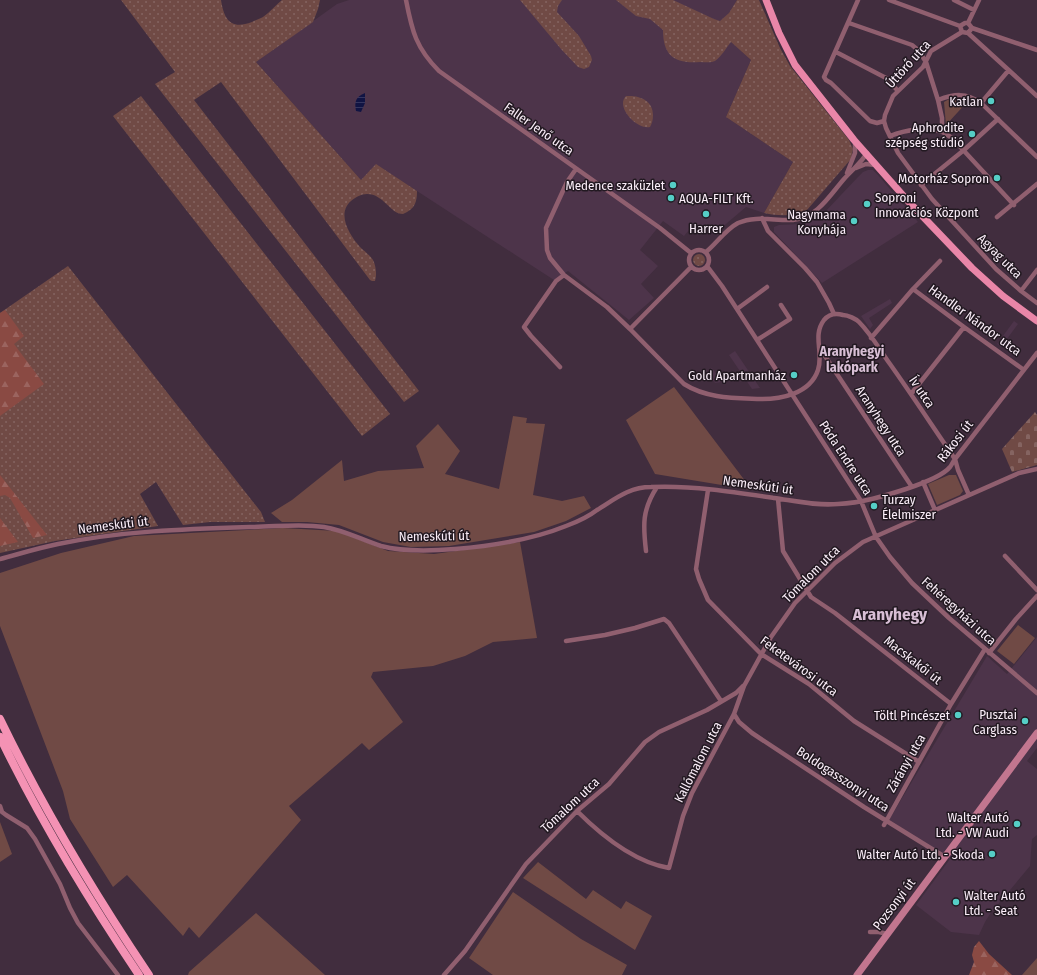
<svg xmlns="http://www.w3.org/2000/svg" width="1037" height="975" font-family="'Fira Sans Condensed',sans-serif">
<defs>
<pattern id="grass-dots" width="8" height="8" patternUnits="userSpaceOnUse"><rect width="8" height="8" fill="#704a45"/><path d="M2 2h.1M6 6h.1" fill="none" stroke="#856461" stroke-width="1.8" stroke-linecap="round"/></pattern>
<pattern id="forest-firs" width="22" height="20" patternUnits="userSpaceOnUse"><rect width="22" height="20" fill="#8a4a43"/><path d="M5 1l3.5 6h-7zM16 11l3.5 6h-7z" fill="#9b645f"/></pattern>
<pattern id="cemetery-stones" width="16" height="16" patternUnits="userSpaceOnUse"><rect width="16" height="16" fill="#704a45"/><path d="M2 7V4a2 2 0 0 1 4 0v3zM10 15v-3a2 2 0 0 1 4 0v3z" fill="#856461"/></pattern>
<pattern id="water-rules" width="6" height="5" patternUnits="userSpaceOnUse"><rect width="6" height="5" fill="#111443"/><path d="M0 2.5h6" fill="none" stroke="#35365f"/></pattern>
</defs>
<rect width="100%" height="100%" fill="#412d3e"/>
<path fill="#4d344a" d="M 349,0 L 737,0 L 722,25 L 728,39 L 751,60 L 726,117 L 793,162 L 764,213 L 746,207 L 714,234 L 703,230 L 689,230 L 684,236 L 663,221 L 640,250 L 658,266 L 641,284 L 654,298 L 629,320 L 568,271 L 554,280 L 377,165 L 361,180 L 256,62 L 337,4 Z
M 868,170 L 873,170 L 878,175 L 918,222 L 822,283 L 774,232 L 774,227 L 779,225 L 802,224 L 810,222 L 823,214 L 858,177 L 863,172 Z
M 890,299 L 892,303 L 869,318 L 873,325 L 870,329 L 861,316 Z
M 1014,321 L 1018,324 L 1001,347 L 997,344 Z
M 735,351 L 760,388 L 752,389 L 729,355 Z
M 712,368 L 722,382 L 715,383 L 707,371 Z
M 1037,637 L 1037,748 L 1027,761 L 1037,769 L 1037,835 L 1032,839 L 1030,866 L 990,914 L 985,922 L 979,935 L 951,932 L 916,905 L 950,859 L 889,820 L 987,656 L 1007,674 Z"/>
<path fill="url(#grass-dots)" d="M 121,0 L 221,0 C 224,20 231,30 252,22 C 255,20 260,19 263,17 C 270,12 276,5 282,0 L 320,0 L 318,9 L 313,22 L 256,62 L 361,180 L 376,164 L 417,191 C 417,202 415,209 403,214 C 390,214 384,194 367,194 C 361,194 356,197 351,201 C 336,214 350,236 360,247 C 364,251 370,255 373,260 C 376,266 377,275 375,281 L 372,281 L 370,280 L 221,82 L 194,100 L 419,391 L 404,402 L 155,84 L 175,72 Z
M 520,0 L 562,0 L 558,6 L 557,12 L 579,36 L 591,56 L 592,60 L 589,67 L 584,69 L 578,67 L 561,49 Z
M 616,0 L 673,0 L 714,19 L 720,21 L 729,13 L 737,0 L 759,0 L 780,48 L 790,66 L 849,140 L 853,149 L 851,159 L 807,210 C 793,217 779,216 764,213 L 793,162 L 726,117 L 751,60 L 731,42 C 726,48 722,56 715,61 C 711,63 705,62 700,62 C 675,64 663,56 663,30 L 650,19 L 636,16 Z
M 141,96 L 390,414 L 362,436 L 113,116 Z
M 626,96 C 639,95 653,100 653,115 C 653,120 652,123 650,127 C 637,130 615,107 626,96 Z
M693 260a6 6 0 1 1 12 0a6 6 0 1 1-12 0Z
M 68,266 L 261,512 L 265,522 L 210,522 L 183,525 L 156,482 L 140,494 L 158,526 L 55,541 L 0,553 L 0,313 Z"/>
<path fill="url(#forest-firs)" d="M 5,310 L 24,336 L 14,344 L 44,384 L 0,416 L 0,313 Z
M 0,475 L 47,535 L 33,538 L 10,498 L 5,495 L 0,496 Z
M 0,518 L 18,542 L 0,546 Z
M 979,941 L 989,954 L 1012,975 L 969,975 L 974,962 L 972,955 L 974,947 Z"/>
<path fill="url(#cemetery-stones)" d="M 1035,412 L 1037,415 L 1037,465 L 1012,472 L 1002,449 Z"/>
<path fill="#704a45" d="M 951,98 L 969,100 L 946,125 L 944,102 Z
M 674,387 L 752,490 L 655,474 L 626,420 Z
M 513,416 L 527,418 L 526,423 L 545,424 L 533,495 L 562,501 L 584,496 L 591,508 L 566,521 L 534,532 L 449,546 L 411,547 L 383,542 L 339,525 L 307,522 L 282,522 L 271,513 L 292,500 L 342,460 L 344,481 L 378,471 L 424,468 L 416,446 L 438,424 L 460,451 L 445,474 L 499,489 Z
M 949,475 L 956,475 L 963,491 L 960,495 L 937,505 L 928,484 Z
M 283,528 L 337,531 L 388,551 L 434,554 L 520,542 L 537,638 L 493,642 L 465,656 L 433,666 L 373,672 L 371,677 L 403,722 L 369,750 L 362,743 L 289,806 L 301,820 L 199,938 L 189,927 L 183,936 L 127,875 L 113,887 L 70,819 L 63,791 L 0,626 L 0,573 L 61,553 L 134,536 Z
M 1018,625 L 1035,638 L 1014,664 L 997,651 Z
M 0,822 L 12,854 L 0,862 Z
M 538,862 L 586,899 L 593,890 L 621,909 L 626,901 L 652,916 L 635,950 L 523,878 Z
M 513,892 L 581,939 L 627,965 L 622,975 L 493,975 L 469,958 Z
M 256,913 L 325,975 L 188,975 L 189,972 Z
M 1037,958 L 1037,975 L 1022,975 Z"/>
<path fill="url(#water-rules)" d="M 365,93 L 365,103 L 361,112 L 356,111 C 354,101 356,97 365,93 Z"/>
<g fill="none" stroke-linecap="round" stroke-linejoin="round">
<path stroke="#905f6f" stroke-width="4.5" d="M 406,0 C 412,31 416,48 439,71 L 660,228 L 691,253
M 858,0 L 824,77 L 826,80 L 831,83 L 870,121 L 877,123 L 884,121
M 889,0 L 960,26 L 965,23 L 968,23 L 972,28 L 968,33
M 954,0 L 974,10
M 849,23 L 912,45 L 918,50 L 926,62 L 938,100 L 942,118 L 942,132
M 968,23 L 979,0
M 960,26 L 962,32 L 968,33 L 1037,96
M 972,28 L 1037,50
M 962,32 L 931,51 L 923,67 L 893,96 L 885,115 L 884,121 L 886,128 L 898,153 L 932,199 L 996,269 L 1021,291 L 1037,303
M 836,52 L 886,78 L 898,91
M 938,100 C 954,94 966,92 981,103 L 1037,157
M 981,103 L 1008,71
M 890,136 C 905,130 926,126 942,132 C 946,133 950,137 953,139 L 1014,205
M 856,168 L 866,164 L 876,165
M 576,169 L 567,182 L 546,228 L 547,250 L 550,258 L 564,275 L 607,307 L 630,329 L 684,384 C 706,398 732,398 757,399 C 780,400 810,394 818,370 C 824,352 812,336 824,320 C 829,314 836,313 843,315 C 848,315 856,319 859,322 C 871,334 880,350 890,364 C 912,395 933,427 955,459 L 958,470 L 969,495
M 847,173 L 855,153 L 855,142
M 921,185 L 964,150 L 998,119
M 997,217 L 1037,184
M 762,218 L 768,231 L 805,268 L 817,282 L 829,303 L 834,314
M689 260a10 10 0 1 1 20 0a10 10 0 1 1-20 0Z
M 706,252 C 717,243 725,230 738,223 C 756,215 774,221 793,220 C 817,218 830,195 844,179 C 852,170 861,163 867,153
M 707,266 L 722,286 L 861,501 L 876,537 L 890,557 L 912,583 L 949,618 L 1037,693
M 913,289 L 964,327 L 1024,370
M 1021,291 L 1037,270
M 737,309 L 767,287
M 630,329 L 691,267
M 871,338 L 913,289 L 940,261
M 757,340 L 790,319 L 781,305
M 819,347 L 912,487
M 560,367 L 531,336 L 524,327 L 556,281 L 564,275
M 911,394 L 964,327
M 923,482 L 935,510
M 708,490 L 696,569 L 699,579 L 708,600 L 761,654 L 809,684 L 854,721 L 919,762
M 778,499 L 783,551 L 811,597 L 835,613 L 951,704
M 646,551 C 643,525 642,510 657,487
M 1005,556 L 1037,590
M 0,559 C 19,554 38,548 58,544 C 121,531 185,529 250,527 C 275,527 300,523 324,527 C 344,530 362,540 381,546 C 404,552 431,551 455,549 C 490,546 534,539 566,526 C 577,522 588,517 597,510 C 615,499 629,487 651,487 C 690,485 735,492 774,498 C 795,501 817,506 838,504 C 862,503 884,496 906,489 C 918,485 942,477 950,467 C 951,466 954,460 955,459 L 1037,353
M 566,641 L 605,635 L 635,628 L 664,619 L 669,623 L 721,701
M 989,653 L 1016,619 L 1037,596
M 734,714 L 739,722 L 752,733 L 864,807 L 945,857
M 0,806 L 2,812 L 6,815 L 27,828 L 35,839 L 60,884 L 70,908 L 78,923 L 118,975
M 577,811 C 602,836 634,862 669,868 L 683,816 L 692,793 L 734,714 L 744,686 L 771,637 L 795,603 L 835,563 L 863,542 L 1019,473 L 1037,469
M 884,825 L 951,704 L 985,649
M 870,932 L 879,932 L 887,934
M 444,975 L 465,951 L 526,864 L 577,811 L 609,784 L 645,742 L 659,732 L 707,710 L 736,693 L 743,686"/>
<path stroke="#c2768f" stroke-width="7" d="M 857,975 L 1037,733"/>
<path stroke="#e986a8" stroke-width="7" d="M 766,0 L 779,33 L 795,65 L 854,140 L 908,201 L 972,268 L 1003,296 L 1037,321"/>
<path stroke="#f492b4" stroke-width="8" d="M 0,719 C 43,808 94,893 149,975
M 0,737 C 40,820 88,899 139,975"/>
</g>
<g fill="#55cec6" stroke="#221921" stroke-width="1.5">
<circle cx="991" cy="101" r="4"/>
<circle cx="972" cy="134" r="4"/>
<circle cx="997" cy="178" r="4"/>
<circle cx="673" cy="185" r="4"/>
<circle cx="671" cy="198" r="4"/>
<circle cx="867" cy="204" r="4"/>
<circle cx="706" cy="214" r="4"/>
<circle cx="854" cy="221" r="4"/>
<circle cx="794" cy="375" r="4"/>
<circle cx="874" cy="506" r="4"/>
<circle cx="958" cy="715" r="4"/>
<circle cx="1025" cy="721" r="4"/>
<circle cx="1017" cy="824" r="4"/>
<circle cx="992" cy="854" r="4"/>
<circle cx="956" cy="902" r="4"/>
</g>
<g text-anchor="middle" dominant-baseline="central" stroke-width="3" stroke-linejoin="round" paint-order="stroke">
<g font-size="13" fill="#fbeef9" stroke="#221921">
<text transform="translate(908 64) rotate(-48)">Úttörő utca</text>
<text transform="translate(539 129) rotate(35)">Faller Jenő utca</text>
<text transform="translate(1000 256) rotate(45)">Agyag utca</text>
<text transform="translate(975 320) rotate(36)">Handler Nándor utca</text>
<text transform="translate(922 392) rotate(56)">Ív utca</text>
<text transform="translate(881 421) rotate(57)">Aranyhegy utca</text>
<text transform="translate(955 441) rotate(-52)">Rákosi út</text>
<text transform="translate(846 458) rotate(57)">Póda Endre utca</text>
<text transform="translate(758 485) rotate(8)">Nemeskúti út</text>
<text transform="translate(113 525) rotate(-7)">Nemeskúti út</text>
<text transform="translate(434 536) rotate(-1)">Nemeskúti út</text>
<text transform="translate(811 574) rotate(-45)">Tómalom utca</text>
<text transform="translate(959 611) rotate(42)">Fehéregyházi utca</text>
<text transform="translate(913 660) rotate(38)">Macskakői út</text>
<text transform="translate(799 666) rotate(36)">Feketevárosi utca</text>
<text transform="translate(698 762) rotate(-63)">Kallómalom utca</text>
<text transform="translate(906 763) rotate(-60)">Zárányi utca</text>
<text transform="translate(843 779) rotate(33)">Boldogasszonyi utca</text>
<text transform="translate(570 805) rotate(-43)">Tómalom utca</text>
<text transform="translate(894 904) rotate(-53)">Pozsonyi út</text>
</g>
<g font-size="13" fill="#fbeef9" stroke="#221921" text-anchor="end">
<text x="983" y="101">Katlan</text>
<text x="964" y="127">Aphrodite<tspan x="964" dy="15">szépség stúdió</tspan></text>
<text x="989" y="178">Motorház Sopron</text>
<text x="665" y="185">Medence szaküzlet</text>
<text x="875" y="197" text-anchor="start">Soproni<tspan x="875" dy="15">Innovációs Központ</tspan></text>
<text x="679" y="198" text-anchor="start">AQUA-FILT Kft.</text>
<text x="846" y="214">Nagymama<tspan x="846" dy="15">Konyhája</tspan></text>
<text x="706" y="228" text-anchor="middle">Harrer</text>
<text x="786" y="375">Gold Apartmanház</text>
<text x="882" y="499" text-anchor="start">Turzay<tspan x="882" dy="15">Élelmiszer</tspan></text>
<text x="1017" y="714">Pusztai<tspan x="1017" dy="15">Carglass</tspan></text>
<text x="950" y="715">Töltl Pincészet</text>
<text x="1009" y="817">Walter Autó<tspan x="1009" dy="15">Ltd. - VW Audi</tspan></text>
<text x="984" y="854">Walter Autó Ltd. - Skoda</text>
<text x="964" y="895" text-anchor="start">Walter Autó<tspan x="964" dy="15">Ltd. - Seat</tspan></text>
</g>
<g font-size="14" font-weight="bold" fill="#d8bfd5" stroke="#221921">
<text x="852" y="351">Aranyhegyi<tspan x="852" dy="16">lakópark</tspan></text>
</g>
<g font-size="17" font-weight="bold" fill="#d8bfd5" stroke="#221921">
<text x="890" y="614">Aranyhegy</text>
</g>
</g>
</svg>
